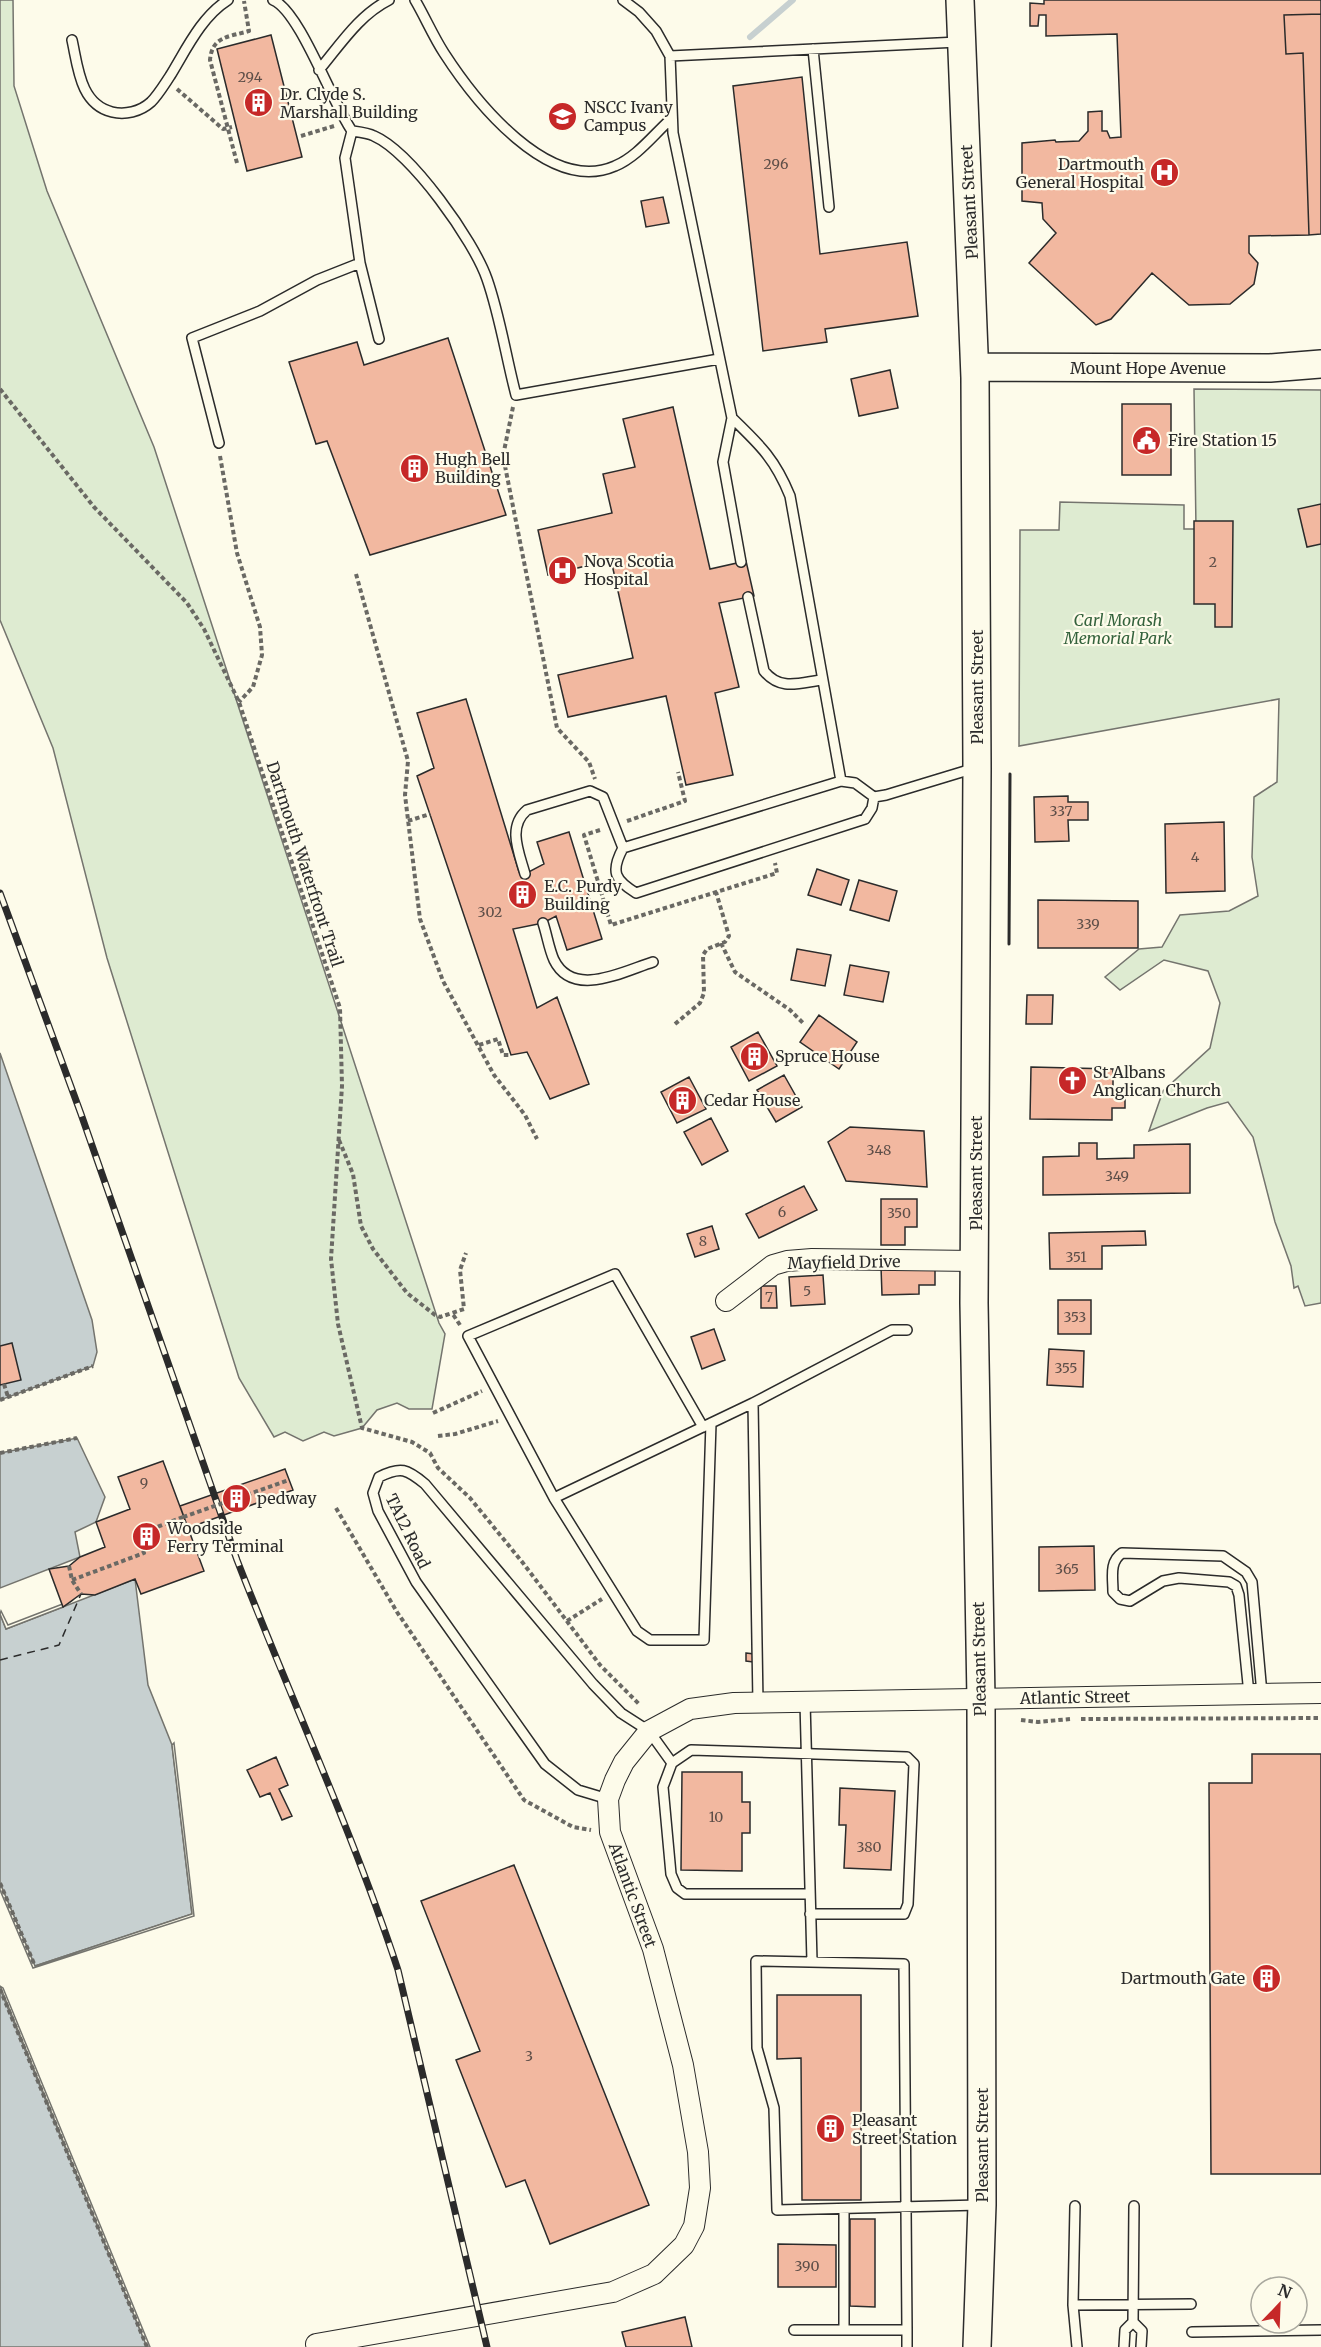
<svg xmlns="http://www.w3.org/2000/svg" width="1321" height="2347" font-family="Merriweather,serif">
<rect width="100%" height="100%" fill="#fdfbea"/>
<path fill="#deebd1" stroke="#74746e" stroke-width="1.5" d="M 0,0 L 13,0 L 14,86 L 47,191 L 154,447 L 439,1323 L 445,1334 L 432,1409 L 409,1409 L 397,1403 L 377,1410 L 362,1428 L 334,1436 L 324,1432 L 303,1441 L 285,1432 L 274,1437 L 239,1378 L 107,958 L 53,748 L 0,620 Z
M 1194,389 L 1321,390 L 1321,1303 L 1305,1306 L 1298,1286 L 1294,1288 L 1291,1266 L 1275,1222 L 1253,1137 L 1228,1102 L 1207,1108 L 1149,1131 L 1163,1091 L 1210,1048 L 1220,1003 L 1208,971 L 1164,960 L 1120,990 L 1105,977 L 1139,949 L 1162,947 L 1180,915 L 1229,911 L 1258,896 L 1252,857 L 1254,797 L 1277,782 L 1279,699 L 1019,746 L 1020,530 L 1059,530 L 1060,502 L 1184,505 L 1184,529 L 1196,529 Z"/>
<path fill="#c7d0d0" stroke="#74746e" stroke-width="1.5" d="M 0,1053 L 92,1320 L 97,1352 L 93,1366 L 0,1400 Z
M 77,1438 L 105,1497 L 96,1522 L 75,1532 L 80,1557 L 0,1588 L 0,1453 Z
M 135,1579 L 148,1685 L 172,1745 L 192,1914 L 35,1966 L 0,1883 L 0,1614 L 6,1629 Z
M 0,1989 L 147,2347 L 0,2347 Z"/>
<path fill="#fdfbea" stroke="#74746e" stroke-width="1.5" d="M 73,1600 L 63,1607 L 6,1629 L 0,1614 L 1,1611 L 8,1625 Z
M 174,1743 L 194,1916 L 33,1968 L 0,1890 L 0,1883 L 35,1966 L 192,1914 L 172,1745 Z
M 0,1986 L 3,1988 L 150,2347 L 147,2347 Z"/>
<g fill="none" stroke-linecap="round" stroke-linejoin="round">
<path stroke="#c7d0d0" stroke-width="6" d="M 750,37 L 793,0"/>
<path stroke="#2b2b2b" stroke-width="1.5" stroke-dasharray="8 6" stroke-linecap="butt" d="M 0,1660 L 59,1645 L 81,1594"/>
</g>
<path fill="#f2b8a0" stroke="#2b2b2b" stroke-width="1.5" d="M 1044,0 L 1321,0 L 1321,14 L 1284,15 L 1286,54 L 1303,53 L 1309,235 L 1249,236 L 1249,253 L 1258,263 L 1254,284 L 1230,304 L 1189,305 L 1152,273 L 1111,319 L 1096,325 L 1029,263 L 1056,233 L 1043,219 L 1042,203 L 1022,201 L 1022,143 L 1055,140 L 1056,142 L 1079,141 L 1088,131 L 1088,112 L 1102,111 L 1102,131 L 1107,131 L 1110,138 L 1121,137 L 1117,34 L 1046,36 L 1046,15 L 1039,15 L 1038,26 L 1030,26 L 1030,3 L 1044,4 Z
M 1321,14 L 1321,234 L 1309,235 L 1303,53 L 1286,54 L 1284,15 Z
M 271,35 L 302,157 L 247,171 L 217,49 Z
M 802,77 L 820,254 L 907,242 L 918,316 L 825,329 L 827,342 L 763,351 L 733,86 Z
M 663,197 L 669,223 L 646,227 L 641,201 Z
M 448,338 L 506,515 L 370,555 L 327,441 L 316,444 L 289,362 L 357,342 L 364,365 Z
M 890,370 L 898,408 L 859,416 L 851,379 Z
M 1122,404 L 1171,404 L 1171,475 L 1122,475 Z
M 673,407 L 710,569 L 746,561 L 754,596 L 719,603 L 739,687 L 715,693 L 733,775 L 686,785 L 666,696 L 568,717 L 558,675 L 633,658 L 611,560 L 548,575 L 538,530 L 612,513 L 603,474 L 635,467 L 623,419 Z
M 1321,504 L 1321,544 L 1307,547 L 1298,509 Z
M 1194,521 L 1233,521 L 1232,627 L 1215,627 L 1215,604 L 1194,604 Z
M 466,699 L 519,872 L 525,874 L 544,864 L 537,842 L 569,832 L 602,939 L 567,950 L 556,916 L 543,923 L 513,929 L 537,1008 L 557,997 L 589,1084 L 550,1099 L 527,1052 L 511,1055 L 417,776 L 434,768 L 417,713 Z
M 1068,796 L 1068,802 L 1088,802 L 1088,820 L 1068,820 L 1069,841 L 1035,842 L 1034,797 Z
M 1224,822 L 1225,891 L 1166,893 L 1165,824 Z
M 817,869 L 849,880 L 841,905 L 808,895 Z
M 859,880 L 897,891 L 889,921 L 850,910 Z
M 1038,900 L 1138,901 L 1138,948 L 1038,948 Z
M 797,949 L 831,955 L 825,986 L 791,980 Z
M 850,965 L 889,972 L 883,1002 L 844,995 Z
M 1027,995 L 1053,995 L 1052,1024 L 1026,1024 Z
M 819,1015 L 857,1042 L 839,1069 L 800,1042 Z
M 758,1032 L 777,1066 L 749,1081 L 731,1047 Z
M 1031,1067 L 1113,1069 L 1113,1094 L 1125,1094 L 1125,1108 L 1112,1108 L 1112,1120 L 1030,1119 Z
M 784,1075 L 802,1107 L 776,1122 L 757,1090 Z
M 689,1077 L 706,1109 L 677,1123 L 661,1092 Z
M 711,1118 L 728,1151 L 702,1165 L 684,1132 Z
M 850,1127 L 924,1131 L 927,1187 L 846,1181 L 828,1142 Z
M 1079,1143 L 1097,1143 L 1097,1159 L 1134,1158 L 1134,1145 L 1190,1144 L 1190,1193 L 1043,1195 L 1043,1157 L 1079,1156 Z
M 804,1186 L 817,1210 L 759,1238 L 746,1214 Z
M 881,1199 L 917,1199 L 917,1227 L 905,1227 L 905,1245 L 881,1245 Z
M 712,1226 L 719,1249 L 695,1257 L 687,1234 Z
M 1145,1231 L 1146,1245 L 1102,1246 L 1102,1269 L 1050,1269 L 1049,1233 Z
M 918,1266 L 918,1270 L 935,1270 L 935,1285 L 919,1285 L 919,1294 L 882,1295 L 881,1267 Z
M 823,1275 L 825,1304 L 791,1306 L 789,1277 Z
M 761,1286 L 776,1286 L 777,1308 L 761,1308 Z
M 1058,1300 L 1091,1300 L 1091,1334 L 1058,1334 Z
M 714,1329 L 725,1360 L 702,1369 L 691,1337 Z
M 12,1343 L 21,1380 L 0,1385 L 0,1346 Z
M 1049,1349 L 1084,1351 L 1083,1387 L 1047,1385 Z
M 163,1461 L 204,1571 L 141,1594 L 135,1579 L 95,1595 L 81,1594 L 63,1607 L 49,1569 L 69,1566 L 80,1557 L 105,1547 L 96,1522 L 130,1509 L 118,1477 Z
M 285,1469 L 293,1490 L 188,1528 L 180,1506 Z
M 1094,1546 L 1095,1590 L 1039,1591 L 1039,1547 Z
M 746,1653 L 754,1654 L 753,1662 L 746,1661 Z
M 1252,1754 L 1321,1754 L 1321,2174 L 1211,2174 L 1209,1783 L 1252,1783 Z
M 276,1757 L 288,1785 L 279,1789 L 292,1816 L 282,1820 L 270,1793 L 260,1797 L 247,1770 Z
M 682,1772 L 742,1772 L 742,1802 L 750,1802 L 750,1833 L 742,1833 L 742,1871 L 681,1870 Z
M 840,1788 L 895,1791 L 891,1870 L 844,1868 L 846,1825 L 839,1825 Z
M 514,1865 L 649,2205 L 550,2244 L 525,2180 L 506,2187 L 456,2060 L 480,2051 L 421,1901 Z
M 777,1995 L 861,1995 L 861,2200 L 802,2200 L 801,2058 L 777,2059 Z
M 850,2219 L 875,2219 L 875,2307 L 850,2306 Z
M 778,2244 L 836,2245 L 836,2287 L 778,2287 Z
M 685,2317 L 692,2347 L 626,2347 L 622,2332 Z"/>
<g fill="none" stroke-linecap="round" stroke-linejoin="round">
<defs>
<path id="lane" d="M 273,0 C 300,11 332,103 352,131 C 359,132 368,133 374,136 C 411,152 474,241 487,279 C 500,316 506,357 516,395 L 719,359
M 415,0 C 425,17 433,36 444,53 C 475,101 549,195 615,166 C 637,157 654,134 671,119
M 623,0 L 639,12 L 656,31 L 670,56 L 673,133 L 732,418 C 760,445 775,459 790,496 L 841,781
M 72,40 C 78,67 80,104 112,112 C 125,115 140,112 151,102 C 158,95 164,85 170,76 C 186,50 201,17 228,0
M 813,49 L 829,207
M 670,56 L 958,42
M 319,70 C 340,45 359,15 389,0
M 360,263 L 379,339
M 732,418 L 723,462 L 741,562
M 219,443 L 192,338 L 260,311 L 317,280 L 360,263 L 345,158 L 352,131
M 748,597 L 764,671 C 780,691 799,683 821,680
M 874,797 L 886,795 L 975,768
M 525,874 C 519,852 507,827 527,810 L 590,791 L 603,797 L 623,848 C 610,872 615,880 636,893 L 865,819 L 872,808 L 874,797 L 855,783 L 841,781 L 623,848
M 543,923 C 547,935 549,949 554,960 C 573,999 624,971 653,962
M 753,1403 L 892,1330 L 907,1330
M 703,1427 L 615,1274 L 468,1336 L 554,1498 L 637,1631 L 650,1640 L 704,1640 L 711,1423
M 554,1498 L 753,1403 L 758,1703
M 1249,1694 L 1239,1595 L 1236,1586 L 1229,1582 L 1179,1578 L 1163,1581 L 1130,1601 L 1120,1599 L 1113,1592 C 1113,1577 1109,1562 1122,1553 L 1223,1556 L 1246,1572 L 1252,1582 L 1262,1694
M 805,1702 L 812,1961
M 672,1763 L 663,1787 L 671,1874 L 677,1888 L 685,1894 L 810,1894
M 608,1799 L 578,1790 L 545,1764 L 416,1582 L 378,1511 L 373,1493 L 379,1477 C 401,1466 407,1469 425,1484 L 593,1684 L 621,1713 L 649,1731 L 672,1763 L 691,1750 L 907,1757 L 914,1764 L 908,1904 L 904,1914 L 810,1914
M 1075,2206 L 1073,2305 L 1077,2347
M 1134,2206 L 1133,2322 L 1142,2331 L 1141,2347
M 1073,2305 L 1191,2304
M 794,2330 L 907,2330
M 844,2330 L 844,2209
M 1192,2332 L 1321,2330
M 907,2347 L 907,2330 L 904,1964 L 756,1961 L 757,2048 L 774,2108 L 777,2210 L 980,2205
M 1124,2347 L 1125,2330 L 1133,2322"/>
<path id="street" d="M 726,1301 L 773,1265 L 787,1261 L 812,1259 L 975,1261
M 316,2344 L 613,2292 L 654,2274 L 684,2245 L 694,2226 L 700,2188 L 698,2152 L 683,2065 L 653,1949 L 610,1832 L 608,1799 L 615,1780 L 624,1762 L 649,1731 L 690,1709 L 734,1703 L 1321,1693"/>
<path id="secondary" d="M 960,0 L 975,378 L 977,768 L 974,1303 L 981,1699 L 982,2205 L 977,2347
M 975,367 L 1270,368 L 1321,364"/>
</defs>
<use href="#lane" stroke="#2b2b2b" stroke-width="12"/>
<use href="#street" stroke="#2b2b2b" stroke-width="22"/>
<use href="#secondary" stroke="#2b2b2b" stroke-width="30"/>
<path stroke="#6a6964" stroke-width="4" stroke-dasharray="4.5 3" stroke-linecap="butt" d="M 177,89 L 223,129 L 232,127
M 301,136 L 334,126
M 237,163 L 210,60 C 212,36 229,37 249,31 L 244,1
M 0,389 L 94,507 L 187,603 L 204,629 L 239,702 L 340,1008 L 342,1086 L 331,1259 L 338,1324 L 362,1428 L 412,1442 L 430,1453 L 438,1468 L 470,1498 L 523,1563 L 600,1665 L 640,1705
M 513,407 L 503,456 L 557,728 L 589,762 L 595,779
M 220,456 L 237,553 L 260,627 L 262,655 L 253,687 L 239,702
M 356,574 L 408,761 L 405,795 L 420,919 L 443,981 L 494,1075 L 525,1115 L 537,1139
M 408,821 L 430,814
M 627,821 L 685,801 L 678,772
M 600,830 L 584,835 L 611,925 L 777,873 L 775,863
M 721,943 L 735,972 L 790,1010 L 804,1024
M 675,1024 L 700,1003 L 704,993 L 703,955 L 707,949 L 725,942 L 729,936 L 716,892
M 479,1045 L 498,1039 L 503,1055 L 511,1055
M 339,1140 L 353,1174 L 361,1226 L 373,1249 L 407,1293 L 435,1315 L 440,1317 L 452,1313
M 460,1325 L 452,1313 L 464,1309 L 460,1270 L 466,1253
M 4,1384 L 8,1397
M 0,1400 L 93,1366
M 433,1413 L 482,1391
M 438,1436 L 455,1434 L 498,1421
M 0,1453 L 77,1438
M 336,1508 L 397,1612 L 524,1800 L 573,1827 L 591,1830
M 69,1566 L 72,1580 L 81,1594
M 72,1580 L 144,1553 L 136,1535 L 183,1517
M 567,1621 L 602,1599
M 1081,1719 L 1321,1718
M 1021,1720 L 1038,1722 L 1070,1719
M 0,1883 L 35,1966
M 0,1989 L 147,2347"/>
<use href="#lane" stroke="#fdfbea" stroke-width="9"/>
<use href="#street" stroke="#fdfbea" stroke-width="20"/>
<use href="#secondary" stroke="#fdfbea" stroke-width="27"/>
<defs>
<path id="rail" d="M 0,893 L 81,1114 L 237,1560 C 290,1697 352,1830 398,1970 L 487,2347"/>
</defs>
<use href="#rail" stroke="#2b2b2b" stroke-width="7"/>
<use href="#rail" stroke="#fdfbea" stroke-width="4.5" stroke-dasharray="14" stroke-linecap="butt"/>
<path stroke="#6a6964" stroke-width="4" stroke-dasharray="4.5 3" stroke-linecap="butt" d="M 183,1517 L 289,1480"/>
<path stroke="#2b2b2b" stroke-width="3" d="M 1009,944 L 1010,774"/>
</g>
<defs>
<symbol id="building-disc" viewBox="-11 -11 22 22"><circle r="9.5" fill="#c62828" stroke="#fdfbea"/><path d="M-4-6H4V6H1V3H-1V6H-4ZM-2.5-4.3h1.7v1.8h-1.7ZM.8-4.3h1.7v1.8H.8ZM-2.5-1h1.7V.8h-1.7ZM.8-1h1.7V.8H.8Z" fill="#fff"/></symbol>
<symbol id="university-disc" viewBox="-11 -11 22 22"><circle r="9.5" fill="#c62828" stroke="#fdfbea"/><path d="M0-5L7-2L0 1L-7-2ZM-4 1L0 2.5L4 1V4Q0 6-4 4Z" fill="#fff"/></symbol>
<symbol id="hospital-disc" viewBox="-11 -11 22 22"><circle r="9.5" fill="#c62828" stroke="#fdfbea"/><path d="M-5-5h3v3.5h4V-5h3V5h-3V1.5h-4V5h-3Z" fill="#fff"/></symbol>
<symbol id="civic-disc" viewBox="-11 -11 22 22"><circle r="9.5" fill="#c62828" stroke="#fdfbea"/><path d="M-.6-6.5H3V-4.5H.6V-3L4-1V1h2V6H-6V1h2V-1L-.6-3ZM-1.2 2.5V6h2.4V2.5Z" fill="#fff"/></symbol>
<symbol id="church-disc" viewBox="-11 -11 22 22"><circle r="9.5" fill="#c62828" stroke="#fdfbea"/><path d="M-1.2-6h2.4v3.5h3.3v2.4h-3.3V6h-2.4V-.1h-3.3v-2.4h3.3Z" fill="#fff"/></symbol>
</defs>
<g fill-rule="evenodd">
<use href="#building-disc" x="242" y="86" width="33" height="33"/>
<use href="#university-disc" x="546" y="100" width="33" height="33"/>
<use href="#hospital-disc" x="1148" y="156" width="33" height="33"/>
<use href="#civic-disc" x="1130" y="424" width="33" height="33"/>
<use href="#building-disc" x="398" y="452" width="33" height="33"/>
<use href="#hospital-disc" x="546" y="554" width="33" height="33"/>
<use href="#building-disc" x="506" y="878" width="33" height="33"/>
<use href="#building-disc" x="738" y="1040" width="33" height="33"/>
<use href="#church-disc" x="1056" y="1064" width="33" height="33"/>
<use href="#building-disc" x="666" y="1084" width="33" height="33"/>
<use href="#building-disc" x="220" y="1482" width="33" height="33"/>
<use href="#building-disc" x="130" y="1520" width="33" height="33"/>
<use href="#building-disc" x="1250" y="1962" width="33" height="33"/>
<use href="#building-disc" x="814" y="2112" width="33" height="33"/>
</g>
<g text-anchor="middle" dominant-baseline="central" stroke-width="4.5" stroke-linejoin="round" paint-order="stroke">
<g font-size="14" fill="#5d4e48">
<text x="250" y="77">294</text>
<text x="776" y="164">296</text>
<text x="1213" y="562">2</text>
<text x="1061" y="811">337</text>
<text x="1195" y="857">4</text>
<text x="490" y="912">302</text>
<text x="1088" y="924">339</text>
<text x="879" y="1150">348</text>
<text x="1117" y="1176">349</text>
<text x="782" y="1212">6</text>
<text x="899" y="1213">350</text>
<text x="703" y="1241">8</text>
<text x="1076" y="1257">351</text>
<text x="807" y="1291">5</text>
<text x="769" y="1297">7</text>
<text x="1075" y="1317">353</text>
<text x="1066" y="1368">355</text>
<text x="144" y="1483">9</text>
<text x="1067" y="1569">365</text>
<text x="716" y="1817">10</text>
<text x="869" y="1847">380</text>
<text x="529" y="2056">3</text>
<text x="807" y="2266">390</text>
</g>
<g font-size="16" fill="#2b2b2b" stroke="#fdfbea" text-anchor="start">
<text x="280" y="94">Dr. Clyde S.<tspan x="280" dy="18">Marshall Building</tspan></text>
<text x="584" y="107">NSCC Ivany<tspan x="584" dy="18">Campus</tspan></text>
<text x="1144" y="164" text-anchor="end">Dartmouth<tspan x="1144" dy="18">General Hospital</tspan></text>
<text x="1168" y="440">Fire Station 15</text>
<text x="435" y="459">Hugh Bell<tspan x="435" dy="18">Building</tspan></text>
<text x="584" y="561">Nova Scotia<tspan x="584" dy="18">Hospital</tspan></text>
<text x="544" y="886">E.C. Purdy<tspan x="544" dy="18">Building</tspan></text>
<text x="775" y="1056">Spruce House</text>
<text x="1093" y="1072">St Albans<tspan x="1093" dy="18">Anglican Church</tspan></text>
<text x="704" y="1100">Cedar House</text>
<text x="257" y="1498">pedway</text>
<text x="167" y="1528">Woodside<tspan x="167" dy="18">Ferry Terminal</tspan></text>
<text x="1245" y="1978" text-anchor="end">Dartmouth Gate</text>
<text x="852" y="2120">Pleasant<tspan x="852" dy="18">Street Station</tspan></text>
</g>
<g font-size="16" fill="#2b2b2b" stroke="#fdfbea">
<text transform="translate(969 202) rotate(-93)">Pleasant Street</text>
<text x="1148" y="368">Mount Hope Avenue</text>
<text transform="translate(977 687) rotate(-90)">Pleasant Street</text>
<text transform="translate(305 864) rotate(72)">Dartmouth Waterfront Trail</text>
<text transform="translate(976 1173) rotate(-90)">Pleasant Street</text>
<text transform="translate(844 1262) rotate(-1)">Mayfield Drive</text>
<text transform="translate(408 1531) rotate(64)">TA12 Road</text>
<text transform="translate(979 1659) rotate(-91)">Pleasant Street</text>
<text transform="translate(1075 1697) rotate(-1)">Atlantic Street</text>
<text transform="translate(633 1895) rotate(70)">Atlantic Street</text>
<text transform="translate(982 2145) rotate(-90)">Pleasant Street</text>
</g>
<g font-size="16" font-style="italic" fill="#34623c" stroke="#fdfbea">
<text x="1118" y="620">Carl Morash<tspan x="1118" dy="18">Memorial Park</tspan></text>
</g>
</g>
<g transform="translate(1279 2305) rotate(23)"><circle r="28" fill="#fdfbea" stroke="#a9a89e" stroke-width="1.5"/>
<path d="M0-4.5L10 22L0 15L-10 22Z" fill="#c62828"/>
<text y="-9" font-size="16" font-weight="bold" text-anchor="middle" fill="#2b2b2b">N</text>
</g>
</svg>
